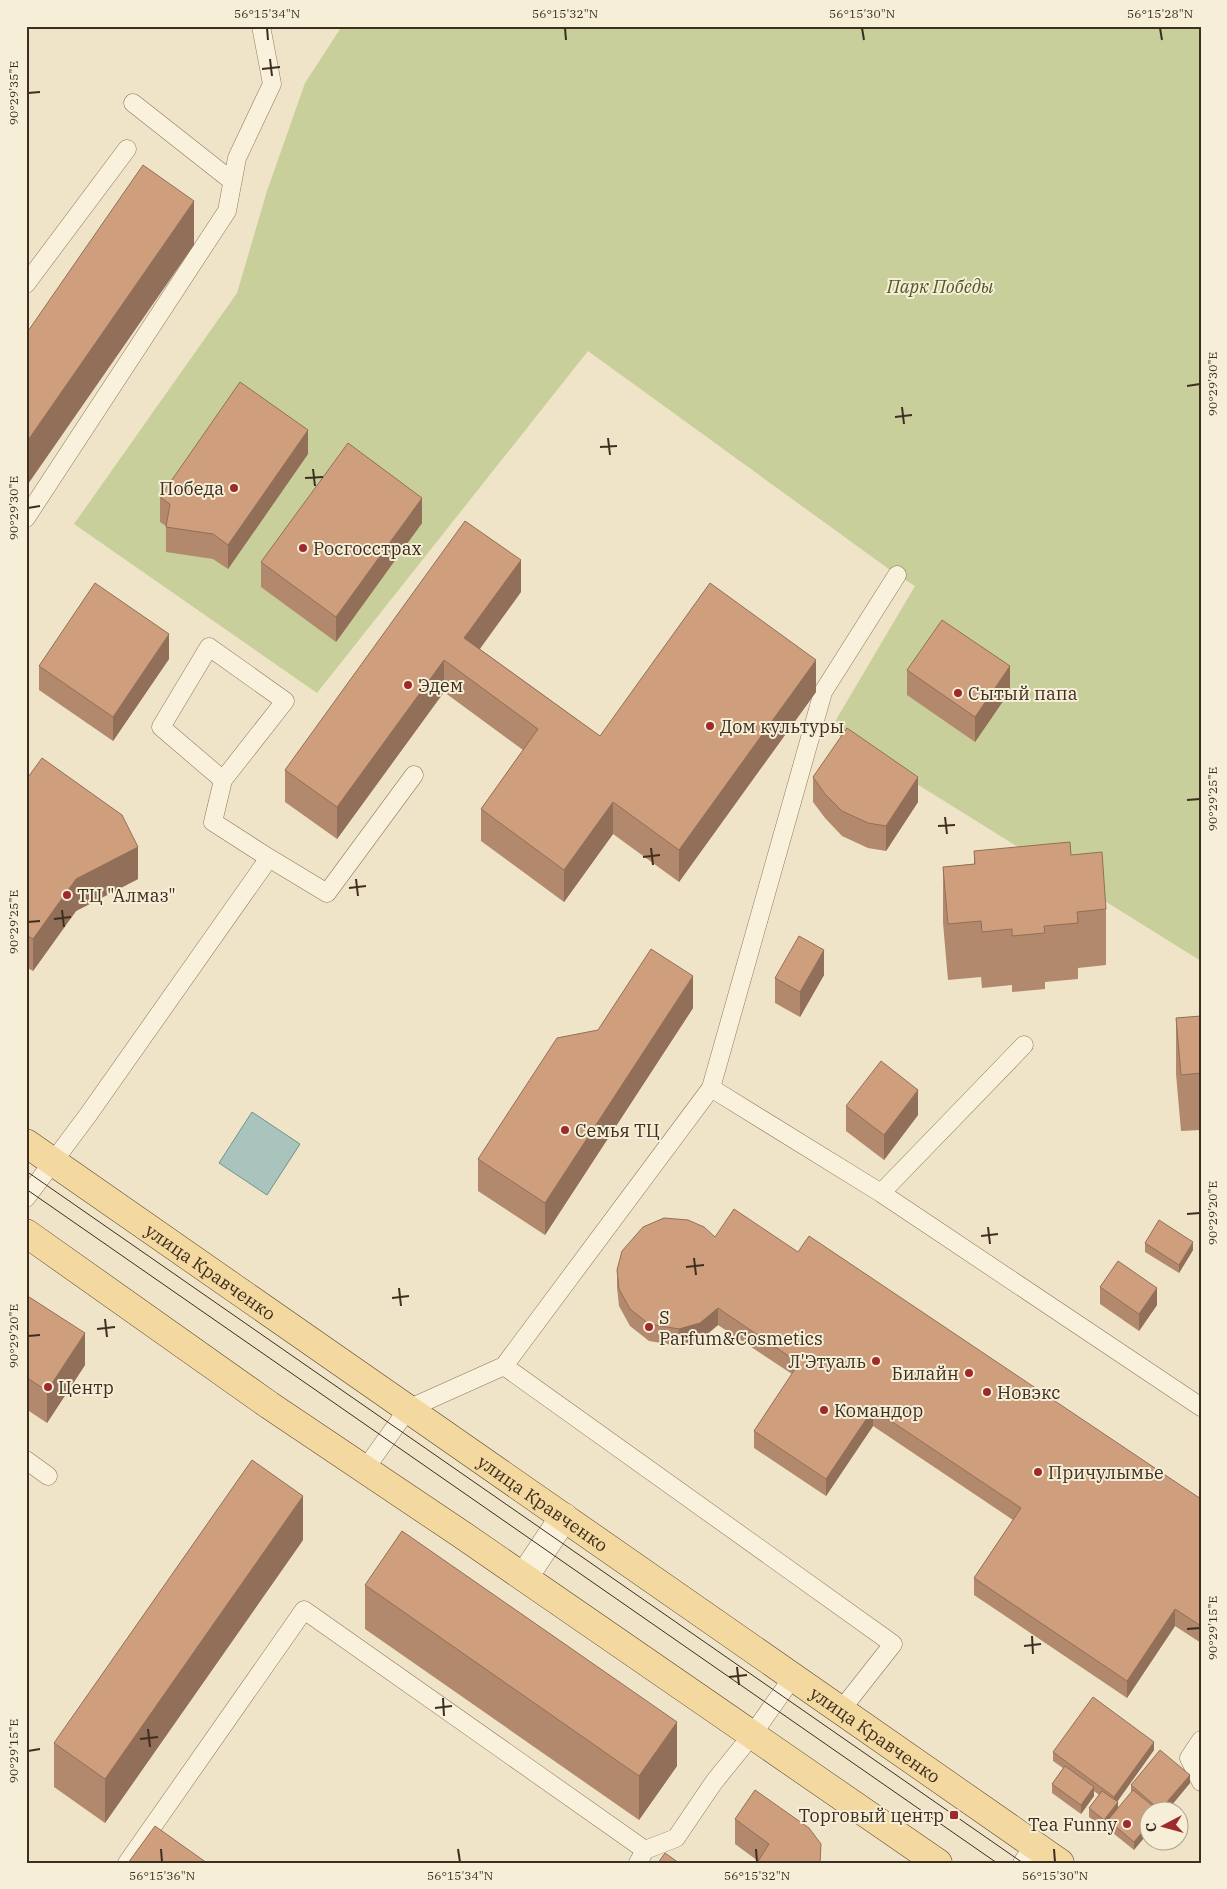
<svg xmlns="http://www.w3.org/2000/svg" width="1227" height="1889" font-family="'IBM Plex Serif',serif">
<rect width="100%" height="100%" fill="#f0e4c8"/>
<path fill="#c9cf9b" d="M 342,26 L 1201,26 L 1201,961 L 830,730 L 915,586 L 897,575 L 588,351 L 317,693 L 74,524 L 237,293 L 267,191 L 305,83 Z"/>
<path fill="#a9c4bc" stroke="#6f938a" d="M 252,1112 L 300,1144 L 267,1195 L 219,1163 Z"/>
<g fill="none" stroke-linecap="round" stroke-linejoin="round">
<defs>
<path id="service" d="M 133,103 L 232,181
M 26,284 L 127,149
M 26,518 L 227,211 L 237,158 L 272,84 L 261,26
M 223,780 L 161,727 L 209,647 L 285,701 L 223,780 L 213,822 L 269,858
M 711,1088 L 881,1193 L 1201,1407
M 881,1193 L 1024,1045
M 26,1198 L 88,1115 L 269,858 L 327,893 L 414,775
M 504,1366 L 893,1644 L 841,1710
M 26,1460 L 48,1476
M 365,1469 L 408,1409 L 504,1366 L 711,1088 L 823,692 L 897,575
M 1201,1740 L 1189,1758 L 1201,1782
M 645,1850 L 676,1838 L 714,1782 L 752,1735 L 793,1677
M 127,1863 L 304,1610 L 645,1850 L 638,1863
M 1022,1863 L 1034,1845"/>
<path id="minor" d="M 524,1577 L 564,1517"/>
<g id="primary">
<path id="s1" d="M 26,1143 L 1060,1863"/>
<path d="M 26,1233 L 269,1405 L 461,1534 L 938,1863"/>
</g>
</defs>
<use href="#service" stroke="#8d765c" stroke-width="19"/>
<use href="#minor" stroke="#8d765c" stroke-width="29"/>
<use href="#primary" stroke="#5b4430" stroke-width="29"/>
<use href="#service" stroke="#faf1dc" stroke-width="18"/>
<use href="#minor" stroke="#faf1dc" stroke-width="28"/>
<use href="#primary" stroke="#f3d9a0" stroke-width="28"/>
<path stroke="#3d2e20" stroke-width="1" d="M 26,1171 L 1023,1863
M 26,1189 L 997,1863"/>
</g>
<path fill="#b2896c" d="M 308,454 L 228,569 L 213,559 L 166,552 L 166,526 L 160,522 L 160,497 Z
M 422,523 L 336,642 L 261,587 L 261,562 Z
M 521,592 L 480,649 L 600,736 L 816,692 L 679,882 L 613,834 L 564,902 L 481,841 L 481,809 L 523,750 L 444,692 L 337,839 L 285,802 L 285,770 Z
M 169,659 L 113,741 L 39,690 L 39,666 Z
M 907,670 L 1010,691 L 975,742 L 907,695 Z
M 813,777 L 918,802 L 886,851 L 868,848 L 842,836 L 825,818 L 813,802 Z
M 26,780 L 138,879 L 76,911 L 33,971 L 26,967 Z
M 974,851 L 1071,855 L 1106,909 L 1106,965 L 1078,968 L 1078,979 L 1045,982 L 1045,989 L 1012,992 L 1012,985 L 982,988 L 981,977 L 948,980 L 943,923 L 943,867 L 974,864 Z
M 824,975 L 800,1017 L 775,1003 L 775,978 Z
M 693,1008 L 545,1235 L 478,1191 L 478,1159 L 598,1030 Z
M 1201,1016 L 1201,1130 L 1181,1131 L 1176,1074 L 1176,1018 Z
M 846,1106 L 918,1115 L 884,1160 L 846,1131 Z
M 715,1237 L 798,1252 L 1201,1499 L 1201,1643 L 1175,1626 L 1127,1698 L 974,1595 L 974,1578 L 1013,1520 L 873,1426 L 826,1496 L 754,1448 L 754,1431 L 792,1374 L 718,1325 L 700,1340 L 679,1346 L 649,1341 L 630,1326 L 619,1306 L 617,1287 L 617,1270 Z
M 1145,1243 L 1193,1250 L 1179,1273 L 1145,1252 Z
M 1100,1287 L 1157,1305 L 1139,1331 L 1100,1304 Z
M 26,1295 L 85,1365 L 47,1423 L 26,1409 Z
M 303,1540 L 105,1823 L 54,1787 L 54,1743 Z
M 365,1585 L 677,1766 L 639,1820 L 365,1629 Z
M 1154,1750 L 1117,1802 L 1118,1809 L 1131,1793 L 1131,1785 L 1190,1783 L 1166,1812 L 1150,1812 L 1134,1850 L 1108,1829 L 1108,1823 L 1104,1828 L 1089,1817 L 1089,1808 L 1099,1795 L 1094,1791 L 1094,1796 L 1081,1814 L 1052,1793 L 1052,1784 L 1063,1768 L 1053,1761 L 1053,1752 Z
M 735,1819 L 821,1863 L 758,1861 L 735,1844 Z"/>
<path fill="#916f58" d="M 194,201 L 194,245 L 26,487 L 26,443 Z
M 308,430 L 308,454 L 228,569 L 228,545 Z
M 422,498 L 422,523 L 336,642 L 336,617 Z
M 521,560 L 521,592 L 464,670 L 464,638 Z
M 169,634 L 169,659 L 113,741 L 113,717 Z
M 444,660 L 444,692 L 337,839 L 337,807 Z
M 816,660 L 816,692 L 679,882 L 679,850 Z
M 1010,666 L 1010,691 L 975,742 L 975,717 Z
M 918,777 L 918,802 L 886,851 L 886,826 Z
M 613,802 L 613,834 L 564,902 L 564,870 Z
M 138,847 L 138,879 L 76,911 L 33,971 L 33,939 L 76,879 Z
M 824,950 L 824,975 L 800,1017 L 800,992 Z
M 693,976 L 693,1008 L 545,1235 L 545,1203 Z
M 918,1090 L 918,1115 L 884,1160 L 884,1135 Z
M 1193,1242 L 1193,1250 L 1179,1273 L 1179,1265 Z
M 1157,1288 L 1157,1305 L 1139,1331 L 1139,1314 Z
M 718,1308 L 718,1325 L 700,1340 L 679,1346 L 679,1329 Z
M 85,1333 L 85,1365 L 47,1423 L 47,1391 Z
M 873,1409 L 873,1426 L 826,1496 L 826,1479 Z
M 303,1496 L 303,1540 L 105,1823 L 105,1779 Z
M 1175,1609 L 1175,1626 L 1127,1698 L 1127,1681 Z
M 677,1722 L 677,1766 L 639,1820 L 639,1776 Z
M 1154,1742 L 1154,1750 L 1114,1806 L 1114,1797 Z
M 1190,1775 L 1190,1783 L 1166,1812 L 1160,1812 L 1160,1810 Z
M 1094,1787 L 1094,1796 L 1081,1814 L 1081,1805 Z
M 1118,1802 L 1118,1811 L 1108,1820 L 1108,1823 L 1104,1828 L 1104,1820 Z
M 1150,1823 L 1150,1831 L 1134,1850 L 1134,1842 Z"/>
<path fill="#cf9f7d" stroke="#916f58" d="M 143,165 L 194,201 L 26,443 L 26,334 Z
M 240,382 L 308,430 L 228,545 L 213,534 L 166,527 L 170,504 L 160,497 Z
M 348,443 L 422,498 L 336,617 L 261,562 Z
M 465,521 L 521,560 L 464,638 L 600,736 L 710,583 L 816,660 L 679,850 L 613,802 L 564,870 L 481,809 L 538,729 L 444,660 L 337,807 L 285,770 Z
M 95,583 L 169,634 L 113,717 L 39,666 Z
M 942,620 L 1010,666 L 975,717 L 907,670 Z
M 847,728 L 918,777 L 886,826 L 868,823 L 842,811 L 825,794 L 813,777 Z
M 42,758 L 122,815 L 138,847 L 76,879 L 33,939 L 26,935 L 26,780 Z
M 1070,842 L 1071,855 L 1102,852 L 1106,909 L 1077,912 L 1078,923 L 1044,926 L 1045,933 L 1012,936 L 1012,929 L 982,932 L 981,921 L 948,924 L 943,867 L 975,864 L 974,851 Z
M 799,936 L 824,950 L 800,992 L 775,978 Z
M 651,949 L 693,976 L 545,1203 L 478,1159 L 557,1038 L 598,1030 Z
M 1201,1016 L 1201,1073 L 1181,1075 L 1176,1018 Z
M 881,1061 L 918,1090 L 884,1135 L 846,1106 Z
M 734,1209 L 798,1252 L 809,1236 L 1201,1499 L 1201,1626 L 1175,1609 L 1127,1681 L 974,1578 L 1021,1508 L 873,1409 L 826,1479 L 754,1431 L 799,1363 L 718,1308 L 700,1323 L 679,1329 L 649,1324 L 630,1309 L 619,1289 L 617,1270 L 622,1251 L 643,1227 L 664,1218 L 688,1220 L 704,1227 L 715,1237 Z
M 1159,1220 L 1193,1242 L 1179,1265 L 1145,1243 Z
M 1118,1261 L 1157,1288 L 1139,1314 L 1100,1287 Z
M 26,1295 L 85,1333 L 47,1391 L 26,1377 Z
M 252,1460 L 303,1496 L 105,1779 L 54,1743 Z
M 402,1531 L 677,1722 L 639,1776 L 365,1585 Z
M 1093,1697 L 1154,1742 L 1114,1797 L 1053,1752 Z
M 1160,1750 L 1190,1775 L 1160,1810 L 1131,1785 Z
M 1065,1766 L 1094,1787 L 1081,1805 L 1052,1784 Z
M 755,1790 L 809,1828 L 821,1844 L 820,1863 L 757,1863 L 769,1844 L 735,1819 Z
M 1133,1790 L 1159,1811 L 1150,1812 L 1150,1823 L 1134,1842 L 1108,1820 Z
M 1102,1791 L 1118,1802 L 1104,1820 L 1089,1808 Z
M 155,1826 L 207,1863 L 128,1863 Z
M 665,1853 L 679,1863 L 658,1863 Z"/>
<path fill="none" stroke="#3d2e20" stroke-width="2" d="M 267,28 L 268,40M 565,28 L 566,40M 862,28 L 864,40M 1160,28 L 1162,40M 270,59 L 272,76M 262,69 L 280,67M 28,93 L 40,92M 1187,386 L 1200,384M 902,407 L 904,424M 895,417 L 912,415M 608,438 L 610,455M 600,447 L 617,446M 313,469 L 315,486M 305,478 L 323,477M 28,508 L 40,506M 1187,800 L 1200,799M 945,817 L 947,834M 938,826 L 955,825M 651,848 L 653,865M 643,857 L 660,855M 356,879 L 358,896M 349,888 L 366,886M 62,910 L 64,927M 54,919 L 71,917M 28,922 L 40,921M 1187,1214 L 1200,1213M 988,1227 L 990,1244M 981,1236 L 998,1234M 694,1258 L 696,1275M 686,1267 L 704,1265M 399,1288 L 401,1306M 392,1298 L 409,1296M 105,1319 L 107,1337M 97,1329 L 115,1327M 28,1336 L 40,1335M 1187,1629 L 1200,1628M 1032,1636 L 1033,1654M 1024,1646 L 1041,1644M 737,1667 L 739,1685M 729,1677 L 747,1675M 443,1698 L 444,1716M 435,1708 L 452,1706M 148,1729 L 150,1747M 140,1739 L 158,1737M 28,1751 L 40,1749M 161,1849 L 162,1862M 458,1849 L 460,1862M 756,1849 L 757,1862M 1054,1849 L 1055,1862"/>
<g fill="#9e2a2b" stroke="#f7eed8" stroke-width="2">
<circle cx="234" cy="488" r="5"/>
<circle cx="303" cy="548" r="5"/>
<circle cx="408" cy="685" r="5"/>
<circle cx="958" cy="693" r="5"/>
<circle cx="710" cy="726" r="5"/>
<circle cx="67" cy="895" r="5"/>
<circle cx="565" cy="1130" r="5"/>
<circle cx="649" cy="1327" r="5"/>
<circle cx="876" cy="1361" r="5"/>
<circle cx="969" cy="1373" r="5"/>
<circle cx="48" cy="1387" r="5"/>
<circle cx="987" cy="1392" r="5"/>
<circle cx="824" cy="1410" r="5"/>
<circle cx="1038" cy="1472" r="5"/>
<rect x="949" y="1810" width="10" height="10" rx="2.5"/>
<circle cx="1127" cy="1824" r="5"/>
</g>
<g text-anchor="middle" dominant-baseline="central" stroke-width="4" stroke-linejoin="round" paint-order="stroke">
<g font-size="18" font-style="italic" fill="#4d5a26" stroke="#f7eed8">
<text x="940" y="286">Парк Победы</text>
</g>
<g font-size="18" fill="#3d2e20" stroke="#f7eed8" text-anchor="start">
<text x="224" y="488" text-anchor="end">Победа</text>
<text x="313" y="548">Росгосстрах</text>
<text x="418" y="685">Эдем</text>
<text x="968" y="693">Сытый папа</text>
<text x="720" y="726">Дом культуры</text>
<text x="77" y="895">ТЦ "Алмаз"</text>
<text x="575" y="1130">Семья ТЦ</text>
<text x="659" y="1317">S<tspan x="659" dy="21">Parfum&amp;Cosmetics</tspan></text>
<text x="866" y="1361" text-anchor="end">Л'Этуаль</text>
<text x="959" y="1373" text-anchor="end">Билайн</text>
<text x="58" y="1387">Центр</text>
<text x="997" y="1392">Новэкс</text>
<text x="834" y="1410">Командор</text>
<text x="1048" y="1472">Причулымье</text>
<text x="944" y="1815" text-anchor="end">Торговый центр</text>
<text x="1117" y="1824" text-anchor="end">Tea Funny</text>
</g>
<g font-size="18" fill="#3d2e20" stroke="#f7eed8">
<text stroke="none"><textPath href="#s1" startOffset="225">улица Кравченко</textPath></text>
<text stroke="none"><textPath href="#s1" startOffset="630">улица Кравченко</textPath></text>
<text stroke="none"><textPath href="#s1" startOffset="1035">улица Кравченко</textPath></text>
</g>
</g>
<rect width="1227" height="1889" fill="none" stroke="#f7eed8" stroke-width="55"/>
<g transform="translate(1164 1826) rotate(264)"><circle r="24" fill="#f7eed8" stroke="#ada18e"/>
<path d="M0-4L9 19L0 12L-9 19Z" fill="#9e2a2b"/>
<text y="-8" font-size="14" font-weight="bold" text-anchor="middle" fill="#3d2e20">С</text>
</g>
<rect x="28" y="28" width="1172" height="1834" fill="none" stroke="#3d2e20" stroke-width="2"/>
<g font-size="12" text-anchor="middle" fill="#3d2e20">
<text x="267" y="18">56°15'34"N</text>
<text x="565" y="18">56°15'32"N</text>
<text x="862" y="18">56°15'30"N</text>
<text x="1160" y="18">56°15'28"N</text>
<text transform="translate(14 93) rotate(-90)" y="4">90°29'35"E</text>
<text transform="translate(1213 384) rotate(-90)" y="4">90°29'30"E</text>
<text transform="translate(14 508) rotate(-90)" y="4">90°29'30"E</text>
<text transform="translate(1213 799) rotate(-90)" y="4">90°29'25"E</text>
<text transform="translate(14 922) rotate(-90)" y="4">90°29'25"E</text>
<text transform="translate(1213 1213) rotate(-90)" y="4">90°29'20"E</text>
<text transform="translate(14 1336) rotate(-90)" y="4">90°29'20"E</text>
<text transform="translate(1213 1628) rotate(-90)" y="4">90°29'15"E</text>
<text transform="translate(14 1751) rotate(-90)" y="4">90°29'15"E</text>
<text x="162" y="1880">56°15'36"N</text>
<text x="460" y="1880">56°15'34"N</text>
<text x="757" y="1880">56°15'32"N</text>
<text x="1055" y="1880">56°15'30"N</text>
</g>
</svg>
